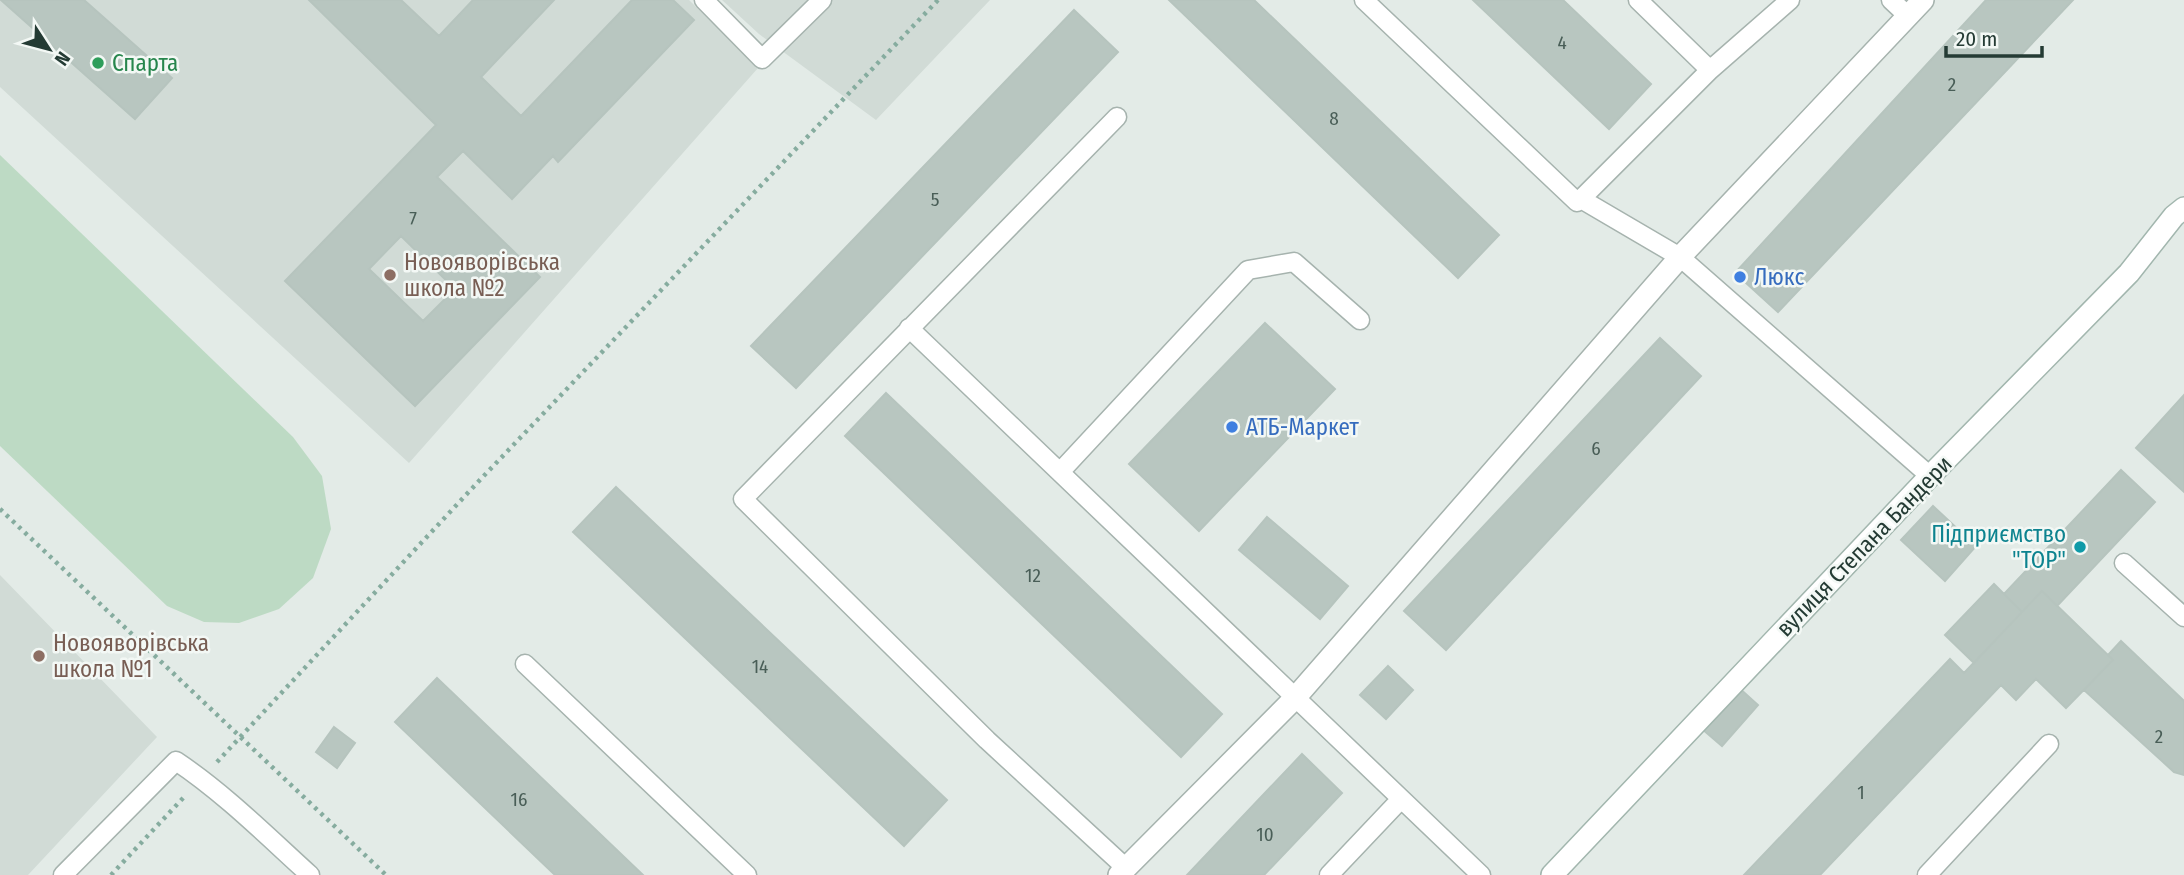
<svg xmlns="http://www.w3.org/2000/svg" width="2184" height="875" font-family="'Fira Sans Condensed',sans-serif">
<rect width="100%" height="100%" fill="#e3ebe7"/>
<path fill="#d1dbd6" d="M 0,0 L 689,0 L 758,68 L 409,463 L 0,87 Z
M 722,0 L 990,0 L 876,120 L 759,34 Z
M 0,575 L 157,737 L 28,875 L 0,875 Z"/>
<path fill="#bddac4" d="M 0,155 L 293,437 L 322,476 L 331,529 L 313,578 L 279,609 L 239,623 L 204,622 L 167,606 L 0,446 Z"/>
<path fill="#b8c6c0" stroke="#b6c4be" stroke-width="2" fill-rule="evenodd" d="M 1,0 L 84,0 L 172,78 L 135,119 Z
M 309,0 L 401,0 L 439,36 L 473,0 L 554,0 L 481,77 L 521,116 L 632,0 L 673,0 L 694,20 L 558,162 L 553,156 L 512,199 L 463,151 L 437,177 L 540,277 L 415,406 L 285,281 L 436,125 ZM 401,236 L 455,289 L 423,321 L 369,269 Z
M 1169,0 L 1254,0 L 1499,235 L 1458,278 Z
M 1473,0 L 1563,0 L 1651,84 L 1609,129 Z
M 1986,0 L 2073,0 L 1778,312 L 1735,273 Z
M 1074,10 L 1118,52 L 796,388 L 751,346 Z
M 1265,323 L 1335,389 L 1199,531 L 1129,464 Z
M 1660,338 L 1701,376 L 1446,650 L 1404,611 Z
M 886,393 L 1222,714 L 1181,757 L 845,436 Z
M 2184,395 L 2184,492 L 2136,448 Z
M 2121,470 L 2155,502 L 2057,606 L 2042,591 L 2022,612 L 2004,594 Z
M 616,487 L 947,800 L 904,846 L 573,532 Z
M 1933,506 L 1976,546 L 1945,581 L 1901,540 Z
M 1267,517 L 1348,586 L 1320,619 L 1239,550 Z
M 1994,584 L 2022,612 L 1974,663 L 1945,635 Z
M 2042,591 L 2113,660 L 2066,708 L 2036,679 L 2016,700 L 2001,685 L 1820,875 L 1744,875 L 1950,659 L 1964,673 Z
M 2121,641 L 2184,701 L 2184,775 L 2174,772 L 2084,690 L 2113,660 L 2108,655 Z
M 1388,666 L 1413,690 L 1386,719 L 1360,695 Z
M 437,678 L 643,875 L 555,875 L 395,722 Z
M 1738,687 L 1758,705 L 1722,746 L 1702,729 Z
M 334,727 L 355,743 L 337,768 L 316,752 Z
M 1302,754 L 1342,793 L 1264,875 L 1187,875 Z"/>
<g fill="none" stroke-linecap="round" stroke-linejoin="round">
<defs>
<path id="lane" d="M 704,0 L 762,59 L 822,0
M 1364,0 L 1577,202 L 1581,199
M 1638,0 L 1710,70 L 1790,0
M 1891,0 L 1908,16
M 1710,70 L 1581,199 L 1680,257 L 1930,476
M 1117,117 L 743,499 L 987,740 L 1126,868
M 909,328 L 1481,875
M 1060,472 L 1248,270 L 1294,262 L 1360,320
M 2124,563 L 2184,617
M 525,664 L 747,875
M 63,875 L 176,761 C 224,793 267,836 310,875
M 1329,875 L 1401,799
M 1927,875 L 2049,744"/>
<path id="street" d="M 1119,875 L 1295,698 L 1680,257 L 1923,0"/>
<path id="secondary" d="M 1552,875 L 1930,476 L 2129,273 L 2174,216 L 2184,208"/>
</defs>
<use href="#lane" stroke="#a6b3ae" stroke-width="21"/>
<use href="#street" stroke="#a6b3ae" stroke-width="24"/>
<use href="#secondary" stroke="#a2b6ae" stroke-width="24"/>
<path stroke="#86ac9f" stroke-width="4.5" stroke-dasharray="3.5 5" stroke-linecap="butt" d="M 0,509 L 386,875
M 217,762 L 478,482 L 938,0
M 111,875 L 185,796"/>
<use href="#lane" stroke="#fff" stroke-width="18"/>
<use href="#street" stroke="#fff" stroke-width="21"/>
<use href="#secondary" stroke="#fff" stroke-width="21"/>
</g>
<circle fill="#2e9e5b" stroke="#f3f8f5" stroke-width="2.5" cx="98" cy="63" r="7"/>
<g fill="#8d6e63" stroke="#f3f8f5" stroke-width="2.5">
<circle cx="390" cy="275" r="7"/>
<circle cx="39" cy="656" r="7"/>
</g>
<g fill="#3f7fe0" stroke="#f3f8f5" stroke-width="2.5">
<circle cx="1740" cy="277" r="7"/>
<circle cx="1232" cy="427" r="7"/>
</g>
<circle fill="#0f9aa8" stroke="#f3f8f5" stroke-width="2.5" cx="2080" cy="547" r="7"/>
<g text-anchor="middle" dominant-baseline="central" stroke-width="5" stroke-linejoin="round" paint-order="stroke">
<g font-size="19" fill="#495e57">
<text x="1562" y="42">4</text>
<text x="1952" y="84">2</text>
<text x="1334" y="118">8</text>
<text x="935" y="199">5</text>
<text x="413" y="218">7</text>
<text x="1596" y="448">6</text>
<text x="1033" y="575">12</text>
<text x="760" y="666">14</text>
<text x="2159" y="736">2</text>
<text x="1861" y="792">1</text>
<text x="519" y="799">16</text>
<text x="1265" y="834">10</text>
</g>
<g font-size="23" fill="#27864d" stroke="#f3f8f5" text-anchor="start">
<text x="112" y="63">Спарта</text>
</g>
<g font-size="23" fill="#785e54" stroke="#f3f8f5" text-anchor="start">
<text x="404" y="262">Новояворівська<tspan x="404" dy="26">школа №2</tspan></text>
<text x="53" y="643">Новояворівська<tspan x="53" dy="26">школа №1</tspan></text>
</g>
<g font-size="23" fill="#366cbe" stroke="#f3f8f5" text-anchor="start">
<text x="1754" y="277">Люкс</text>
<text x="1246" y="427">АТБ-Маркет</text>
</g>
<g font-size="23" fill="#0d838f" stroke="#f3f8f5" text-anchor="end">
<text x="2066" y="534">Підприємство<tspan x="2066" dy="26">"ТОР"</tspan></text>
</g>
<g font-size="23" fill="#243b34" stroke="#f3f8f5">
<text transform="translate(1864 546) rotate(-46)">вулиця Степана Бандери</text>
</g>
</g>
<g transform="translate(49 49) rotate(126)" stroke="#f3f8f5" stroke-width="5" paint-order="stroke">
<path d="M0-5L12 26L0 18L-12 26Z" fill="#243b34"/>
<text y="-10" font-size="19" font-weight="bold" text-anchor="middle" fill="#243b34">N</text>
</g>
<path d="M1946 46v10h96v-10" fill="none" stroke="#243b34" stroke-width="3.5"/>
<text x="1956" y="46" font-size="21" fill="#243b34" stroke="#f3f8f5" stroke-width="5" paint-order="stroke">20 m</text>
</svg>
